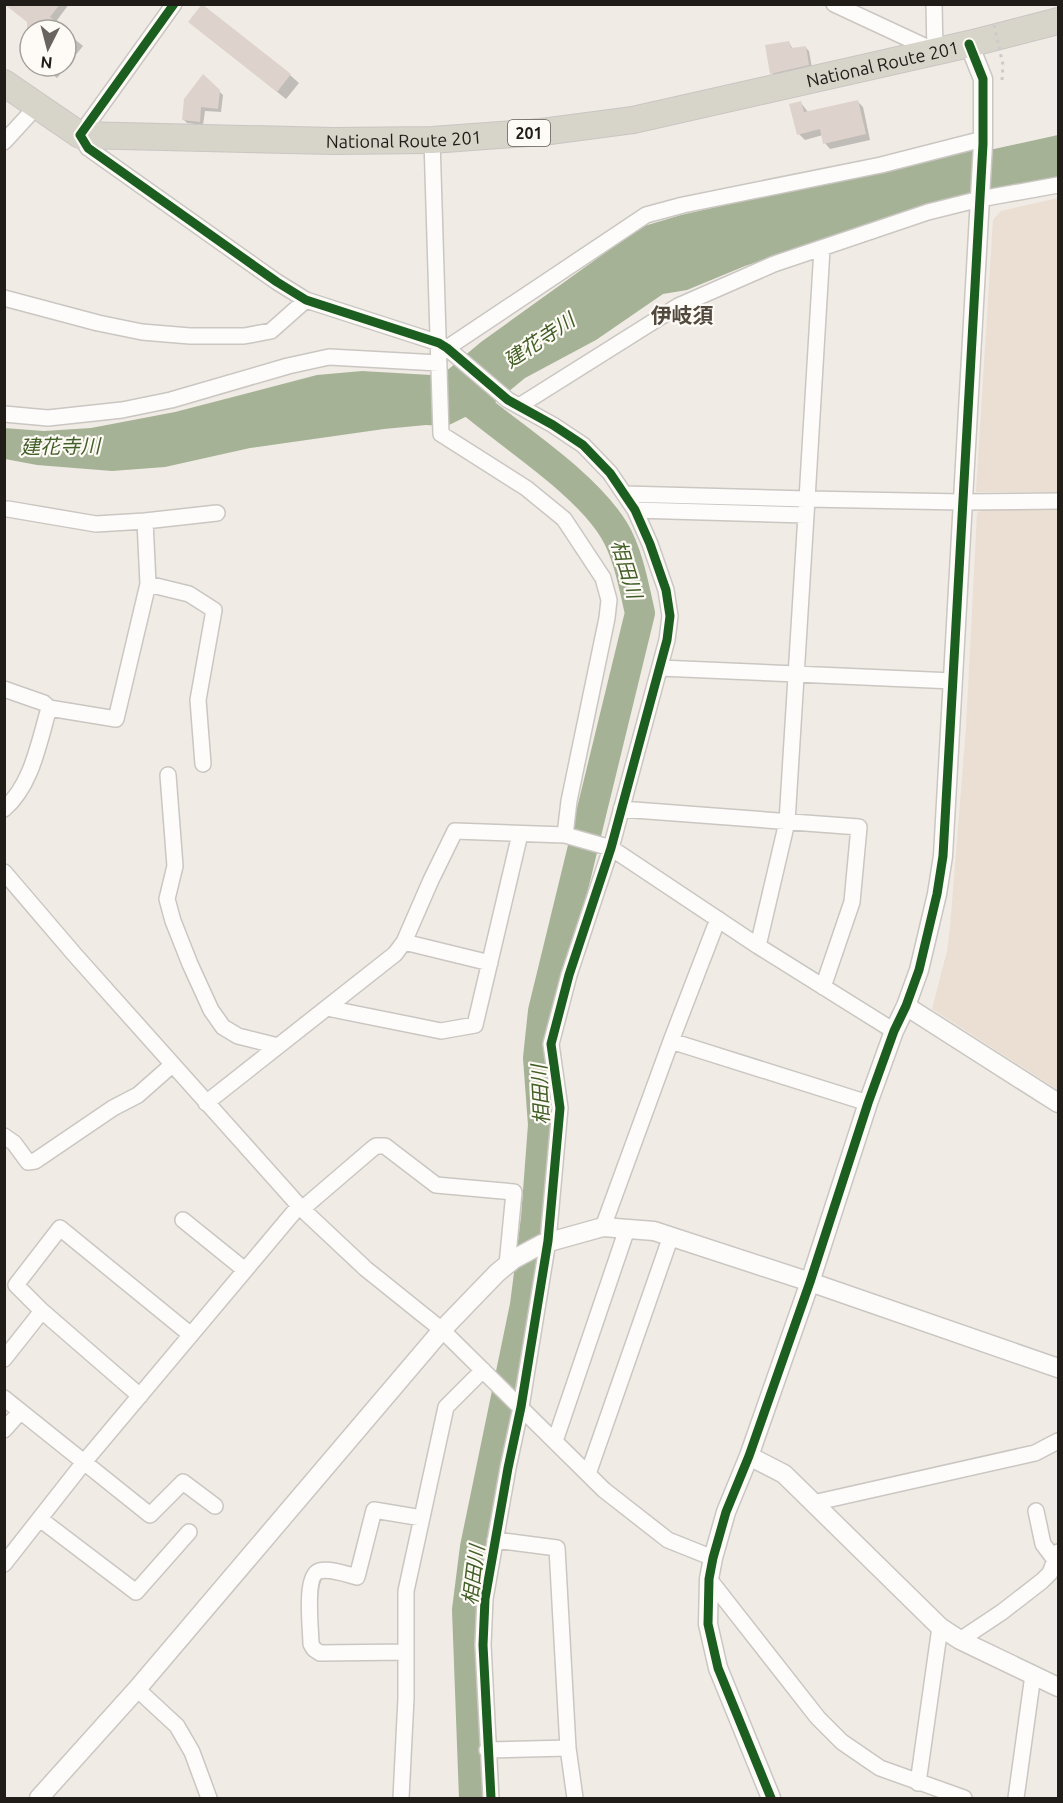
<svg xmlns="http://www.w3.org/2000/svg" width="1063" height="1803" font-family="Ubuntu,'Noto Sans JP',sans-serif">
<rect width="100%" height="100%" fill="#f1ebe5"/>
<path fill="#eadfd2" d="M 1058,198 L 1058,492 L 976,492 L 993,220 L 1001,211 Z
M 1058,506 L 1058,1090 L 932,1009 L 947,951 L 950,927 L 966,727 L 977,513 L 985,508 Z"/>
<path fill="#a5b296" d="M 1058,135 L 1058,177 L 998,191 L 962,195 L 921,207 L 745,266 L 687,290 L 663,294 L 596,340 L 525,378 L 496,402 L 447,426 L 426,425 L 384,429 L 250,448 L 165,467 L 112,471 L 37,465 L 5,459 L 4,428 L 44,431 L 91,428 L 175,412 L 317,375 L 362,371 L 431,375 L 444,373 L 481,342 L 641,227 L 681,215 L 969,150 L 994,149 Z"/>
<path fill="#0003" d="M 39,4 L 69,4 L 55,23 L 64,30 L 30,30 L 30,57 L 22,49 L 29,41 L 28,23 Z
M 190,22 L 290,75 L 299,83 L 286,99 Z
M 66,32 L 83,46 L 57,78 L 42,66 L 66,66 Z
M 789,42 L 793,50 L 805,47 L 809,51 L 812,68 L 776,77 L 772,73 Z
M 203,76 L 223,95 L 221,112 L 205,111 L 203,125 L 187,123 L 183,119 Z
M 857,101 L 863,107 L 870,140 L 830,149 L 825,143 L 823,135 L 805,140 L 799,134 L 801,103 L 808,112 Z"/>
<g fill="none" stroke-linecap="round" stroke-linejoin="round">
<path stroke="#a5b296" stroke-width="30" d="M 465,397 C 510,436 583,480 614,530 C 628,553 634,587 640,613 L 543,1011 L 538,1058 L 543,1125 L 536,1218 L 525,1305 L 475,1547 L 467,1610 L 474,1798"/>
</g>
<path fill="#ded2cc" d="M 4,4 L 60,4 L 50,17 L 66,30 L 27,30 L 27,22 Z
M 202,4 L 291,74 L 277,92 L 188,22 Z
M 789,41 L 791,48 L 806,46 L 809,65 L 770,74 L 765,45 Z
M 203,74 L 220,90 L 218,109 L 201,107 L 200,122 L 182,120 L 184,99 Z
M 858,100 L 866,134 L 823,144 L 820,129 L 797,135 L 789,104 L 801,101 L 804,112 Z"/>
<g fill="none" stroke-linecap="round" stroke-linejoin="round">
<defs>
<path id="minor" d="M 174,4 L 80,135 L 88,148 L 277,282 L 306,300 L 439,343 L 447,348 L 508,400 L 553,425 L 583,445 L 610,473 L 635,510 L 650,544 L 666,590 L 670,616 L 667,640 L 611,848 L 569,975 L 551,1044 L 560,1108 L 548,1241 L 521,1407 L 508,1468 L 485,1599 L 483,1645 L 491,1798
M 834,4 L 935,51 L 934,4
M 432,140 L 441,434 L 526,488 L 564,519 L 603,578 L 609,600 L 607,618 L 569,801 L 565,835
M 4,142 L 37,106
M 4,298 L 98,323 L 142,332 L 190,336 L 244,336 L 271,331 L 306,300
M 447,348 L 646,215 L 683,205 L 881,165 L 983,139
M 519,406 L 678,306 L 774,264 L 928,212 L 980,199 L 1058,185
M 4,414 L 48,418 L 122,410 L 171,400 L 288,366 L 329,357 L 439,363
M 624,494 L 807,499 L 822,249
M 635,510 L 806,515
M 145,521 L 217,513
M 148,584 L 189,594 L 214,610 L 198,700 L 203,764
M 660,668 L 953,681
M 4,689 L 44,703 L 49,708
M 168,775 L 175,866 L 167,899 L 173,921 L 190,964 L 211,1010 L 223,1027 L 238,1036 L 278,1046
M 4,809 C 32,785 39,742 49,708 L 116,719 L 148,584 L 145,521 L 96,524 L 8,509
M 621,809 L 859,827 L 852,902 L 823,987
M 4,872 L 75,955 L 302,1209 L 366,1269 L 442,1330 L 604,1490 L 668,1540 L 713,1558
M 404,942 L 490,963
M 758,946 L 787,822 L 807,499 L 962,502 L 1058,501
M 327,1008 L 441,1031 L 475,1025 L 520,834
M 671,1041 L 718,919
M 206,1103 L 395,954 L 404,942 L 431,880 L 455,831 L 565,835 L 611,848 L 758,946 L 894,1031
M 4,1136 L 14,1143 L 28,1162 L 35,1161 L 113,1108 L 138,1095 L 172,1065
M 302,1209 L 372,1149 L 376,1146 L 385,1146 L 436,1185 L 514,1192 L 507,1265
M 183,1220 L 245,1270
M 603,1227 L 671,1041 L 868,1103
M 42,1311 L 140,1396
M 4,1359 L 42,1311 L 16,1285 L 60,1228 L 191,1335
M 4,1398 L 150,1515 L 183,1482 L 215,1506
M 4,1430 L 20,1412
M 555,1441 L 627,1229
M 588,1474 L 671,1236
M 813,1503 L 1035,1453 L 1058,1441
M 1036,1511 L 1043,1544 L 1055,1560
M 40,1519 L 136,1592 L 189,1532
M 495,1540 L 557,1548 L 568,1748 L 575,1798
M 4,1564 L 85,1461 L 299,1206
M 709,1579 L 818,1718 L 842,1742 L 880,1768 L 964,1798
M 960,1640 L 1002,1612 L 1042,1581 L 1050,1573 L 1058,1552
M 406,1652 L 320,1653 L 314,1649 L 311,1644 C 311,1630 304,1576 319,1571 C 330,1568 346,1574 357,1577 L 374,1510 L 422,1518
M 137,1689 L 177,1726 L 192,1752 L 209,1798
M 487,1750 L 568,1748
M 918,1783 L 940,1627
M 401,1798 L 406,1698 L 406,1591 L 446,1407 L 483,1370
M 1016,1798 L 1033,1675"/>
<path id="tertiary" d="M 906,1006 L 1058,1103
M 749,1456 L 784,1474 L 940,1627 L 960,1640 L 1058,1687
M 39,1798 L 137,1689 L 442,1330 L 497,1273 L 514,1259 L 542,1244 L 603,1227 L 654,1231 L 810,1282 L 1058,1368
M 771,1798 L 718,1668 L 708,1624 L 709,1579 L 713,1558 L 726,1512 L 749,1456 L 810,1282 L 868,1103 L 894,1031 L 906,1006 L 919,970 L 937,894 L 943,856 L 983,144 L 983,79 L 969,44"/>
<g id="trunk">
<path id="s1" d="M 4,83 L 80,135 L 333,141 L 432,140 L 542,132 L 633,120 L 969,44 L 1058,21"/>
</g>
</defs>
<use href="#minor" stroke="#cac6c1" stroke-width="18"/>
<use href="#tertiary" stroke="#cac6c1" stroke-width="21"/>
<use href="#trunk" stroke="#c9c6c3" stroke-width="28"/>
<path stroke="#cdcbc9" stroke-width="3" stroke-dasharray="3 4.5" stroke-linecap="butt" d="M 1002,80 L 1003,65"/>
<use href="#minor" stroke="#fdfcfb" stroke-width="15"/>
<use href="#tertiary" stroke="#fdfcfb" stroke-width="18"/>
<use href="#trunk" stroke="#d7d4ca" stroke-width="26"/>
<path stroke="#cdcbc9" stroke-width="3" stroke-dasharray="3 4.5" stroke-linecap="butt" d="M 994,25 L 1003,65"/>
<defs>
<path id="cycleway" d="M 174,4 L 80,135 L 88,148 L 277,282 L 306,300 L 439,343 L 447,348 L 508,400 L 553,425 L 583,445 L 610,473 L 635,510 L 650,544 L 666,590 L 670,616 L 667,640 L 611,848 L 569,975 L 551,1044 L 560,1108 L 548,1241 L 521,1407 L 508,1468 L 485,1599 L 483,1645 L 491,1798
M 771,1798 L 718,1668 L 708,1624 L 709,1579 L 713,1558 L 726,1512 L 749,1456 L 810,1282 L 868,1103 L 894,1031 L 906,1006 L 919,970 L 937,894 L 943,856 L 983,144 L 983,79 L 969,44"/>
</defs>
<use href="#cycleway" stroke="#fefaf5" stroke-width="13"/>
<use href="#cycleway" stroke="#1b5e20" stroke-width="9"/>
</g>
<g text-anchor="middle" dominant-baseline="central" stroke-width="4.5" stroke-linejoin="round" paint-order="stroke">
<rect fill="#fefaf5" stroke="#635f5a" stroke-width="1.5" x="508" y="120" width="42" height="26" rx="4.5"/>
<g font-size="16" font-weight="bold" fill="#201c18">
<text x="529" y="133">201</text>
</g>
<g font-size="18" fill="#201c18" stroke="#fefaf5">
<text stroke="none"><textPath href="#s1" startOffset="902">National Route 201</textPath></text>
<text stroke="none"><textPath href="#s1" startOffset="416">National Route 201</textPath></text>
</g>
<g font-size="20" font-style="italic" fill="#415f27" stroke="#fefaf5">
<text transform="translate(539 340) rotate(-34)">建花寺川</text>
<text transform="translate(60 446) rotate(-1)">建花寺川</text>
<text transform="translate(627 569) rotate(73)">相田川</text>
<text transform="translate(540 1095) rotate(-93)">相田川</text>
<text transform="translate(473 1575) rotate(-83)">相田川</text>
</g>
<g font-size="21" font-weight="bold" fill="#51483e" stroke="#fefaf5">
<text x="682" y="315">伊岐須</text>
</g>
</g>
<rect width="1063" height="1803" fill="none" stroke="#201c18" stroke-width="12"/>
<g transform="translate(48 48) rotate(186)"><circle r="28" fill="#fefaf5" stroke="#a5a19d" stroke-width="1.5"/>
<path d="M0-4.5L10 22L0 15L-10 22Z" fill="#696460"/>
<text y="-9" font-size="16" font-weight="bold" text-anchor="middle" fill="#201c18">N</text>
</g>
</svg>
